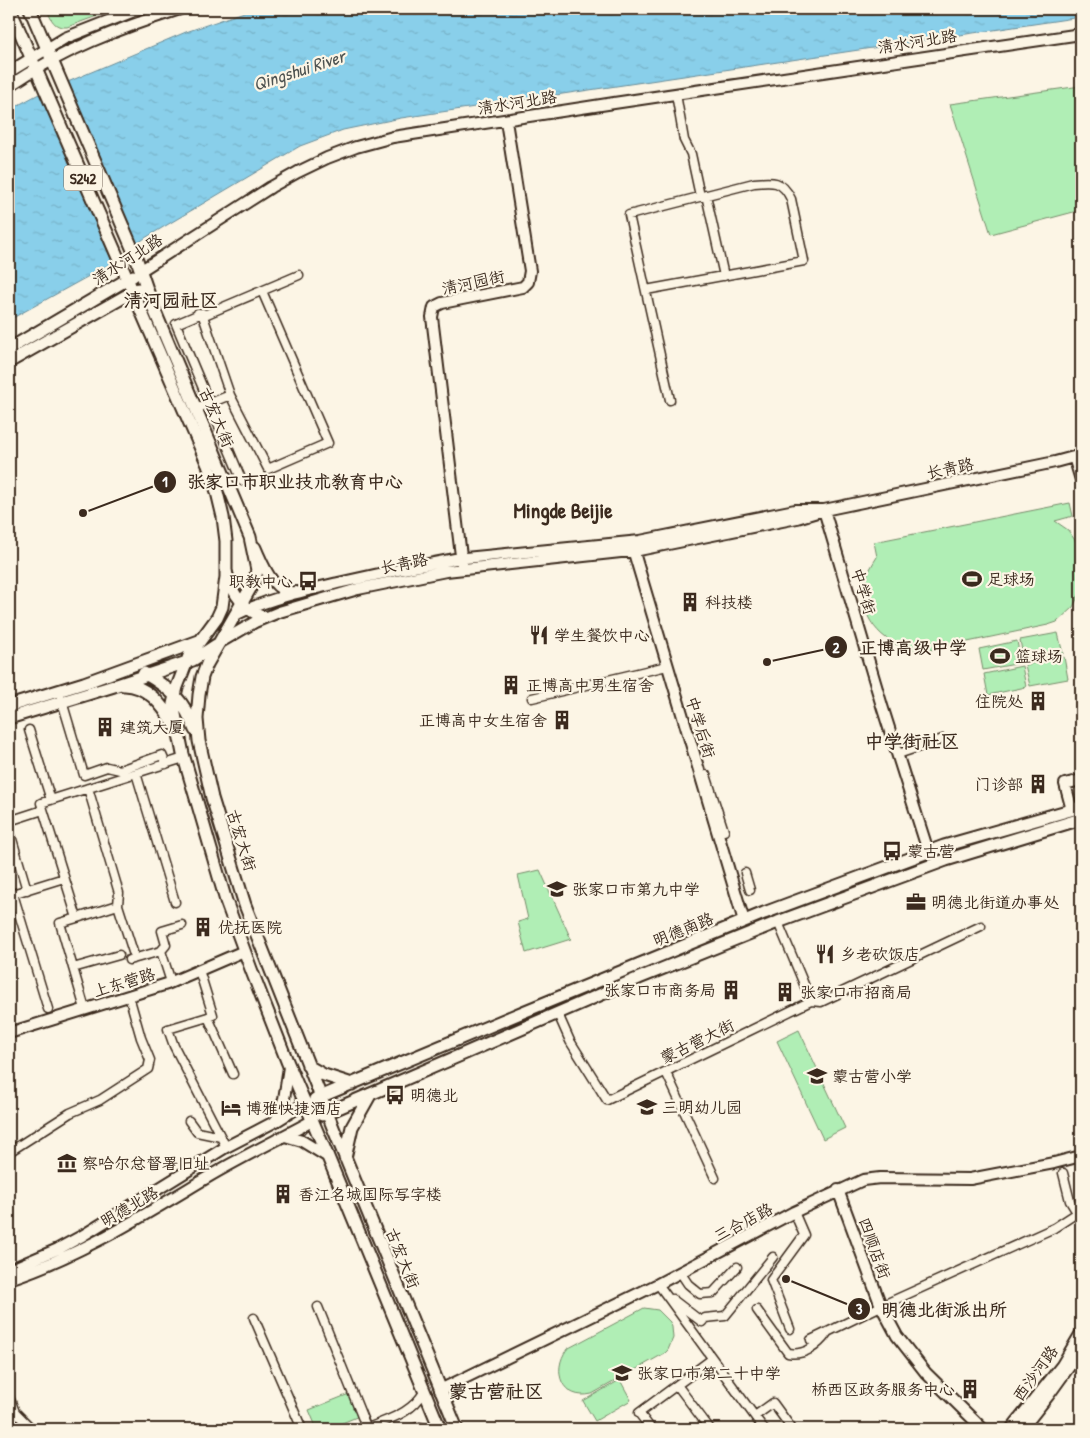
<svg xmlns="http://www.w3.org/2000/svg" width="1090" height="1438" font-family="'Patrick Hand','LXGW WenKai TC',sans-serif">
<defs>
<pattern id="water-ripples" width="26" height="14" patternUnits="userSpaceOnUse" patternTransform="scale(1.25)"><rect width="26" height="14" fill="#89cfea"/><path d="M2 4q2-2 4 0t4 0M15 11q2-2 4 0t4 0" fill="none" stroke="#77b2c8"/></pattern>
</defs>
<rect width="100%" height="100%" fill="#fcf5e5"/>
<filter id="ink" filterUnits="userSpaceOnUse"><feTurbulence type="fractalNoise" baseFrequency=".02" numOctaves="2"/><feDisplacementMap in="SourceGraphic" scale="10" xChannelSelector="R" yChannelSelector="G"/><feConvolveMatrix kernelMatrix="1 2 1 2 8 2 1 2 1" color-interpolation-filters="sRGB"/></filter>
<g filter="url(#ink)">
<path fill="#b0eeb5" stroke="#768c6a" d="M 47,9 L 116,9 L 67,27 C 54,28 51,20 47,9 Z
M 1081,86 L 1081,210 L 991,234 L 950,104 Z
M 1070,503 L 1073,516 L 1055,521 L 1068,530 L 1081,549 L 1081,591 L 1073,607 L 1057,622 L 1048,625 L 925,651 C 894,652 862,626 863,593 C 864,579 870,568 877,557 L 874,542 Z
M 1058,633 L 1063,654 L 1024,662 L 1020,640 Z
M 1017,641 L 1021,663 L 983,670 L 979,649 Z
M 1064,657 L 1068,679 L 1030,686 L 1025,665 Z
M 1022,666 L 1026,687 L 988,695 L 984,674 Z
M 540,870 L 571,939 L 526,953 L 518,922 L 528,919 L 518,875 Z
M 799,1030 L 845,1128 L 823,1139 L 777,1041 Z
M 644,1308 L 658,1310 L 670,1322 L 672,1327 L 673,1338 L 668,1350 L 665,1353 L 592,1394 C 562,1401 551,1371 567,1349 Z
M 620,1380 L 631,1400 L 595,1421 L 583,1401 Z
M 349,1394 L 359,1416 L 328,1429 L 317,1429 L 309,1410 Z"/>
<path fill="url(#water-ripples)" stroke="#6a8d98" d="M 253,9 L 1081,9 L 1081,17 L 401,118 L 343,130 L 300,146 L 145,238 L 107,266 L 9,320 L 9,110 L 37,95 L 186,32 Z"/>
<path fill="#fcf5e5" d="M 68,80 L 139,246 L 115,263 L 41,92 Z"/>
<g fill="none" stroke-linecap="round" stroke-linejoin="round">
<defs>
<path id="street" d="M 676,94 L 684,140 L 691,154 L 700,196
M 706,195 L 724,276
M 646,290 L 804,261 L 791,199 C 782,180 773,181 754,183 L 629,215 L 670,400
M 198,313 L 207,314 L 214,311 L 299,275
M 196,409 L 230,395
M 242,481 L 176,324 L 202,313 L 230,395 L 268,469 L 328,443 L 262,291
M 61,698 L 84,775 L 107,767 L 120,770 L 162,755 L 166,764
M 532,698 L 667,666
M 29,730 L 51,800
M 898,754 L 943,739
M 136,773 L 175,902
M 706,775 L 724,831
M 88,788 L 119,893 L 118,905 L 133,952
M 9,821 L 43,810
M 9,829 L 27,890
M 745,873 L 750,890
M 13,894 L 48,1009
M 9,895 L 64,878
M 118,905 L 77,918 L 41,803 L 184,758
M 77,918 L 60,923 L 85,1009
M 161,951 L 171,982
M 129,960 L 161,951 L 166,945 L 162,931 L 182,925
M 73,968 L 119,955
M 199,970 L 213,1015 L 208,1017
M 811,1001 L 821,1002 L 981,926
M 558,1014 L 570,1041 L 607,1100 L 811,1001 L 778,922
M 666,1072 L 715,1178
M 189,1121 L 197,1132 L 221,1137
M 226,1147 L 174,1046 L 168,1029 L 208,1017 L 233,1074
M 9,1152 L 70,1113 L 100,1100 L 148,1069 L 150,1060 L 141,1038 L 129,996
M 1063,1173 L 1070,1201 L 1081,1219
M 680,1272 L 688,1284 L 700,1294 L 713,1293 L 737,1267
M 658,1284 L 764,1429
M 672,1299 L 702,1322 L 705,1318 L 725,1316 L 773,1257
M 318,1307 L 367,1429
M 757,1310 L 788,1353 C 804,1356 818,1346 827,1333
M 254,1318 L 302,1429
M 790,1329 L 771,1280 L 804,1235 L 794,1212
M 811,1340 L 881,1306 L 1054,1228 L 1077,1213
M 677,1385 L 710,1429
M 9,1397 L 15,1412 L 32,1429
M 755,1416 L 773,1403 L 792,1429
M 366,1429 C 388,1419 411,1414 424,1392
M 412,1429 L 419,1427 L 433,1429
M 651,1429 L 639,1413 L 712,1359"/>
<path id="secondary" d="M 9,72 L 65,38 L 139,9
M 9,86 C 62,50 120,28 180,9
M 140,271 L 271,187 L 298,172 L 327,158 L 356,147 L 393,137 L 614,103 L 1081,34
M 1074,457 L 1081,480
M 632,546 L 744,921
M 255,547 C 263,564 273,595 296,592
M 462,564 L 432,317 L 434,307 L 442,303 L 523,287 L 528,282 L 530,271 L 506,121
M 227,573 C 231,592 246,615 267,617
M 235,615 C 267,599 303,591 338,583 C 377,574 416,566 455,559 L 640,541 L 795,510 L 824,510 L 1055,462 L 1081,455
M 219,643 L 255,622 L 279,612 L 358,589 L 446,571 L 639,550 L 797,518 L 824,510 L 882,706 L 928,851
M 1072,810 L 1065,784 L 1081,780
M 9,1033 L 167,984 L 244,951
M 276,1121 L 284,1099 L 289,1067
M 285,1136 L 302,1141 L 328,1157
M 838,1190 L 881,1306 L 897,1336 L 926,1373 L 983,1429
M 9,1270 L 58,1249 L 82,1236 L 226,1147 L 278,1120 L 304,1104
M 9,1279 C 80,1256 144,1215 208,1177 C 242,1157 277,1140 312,1121
M 440,1390 L 658,1284 L 794,1212 L 863,1180 L 880,1178 L 970,1179 L 1054,1163 L 1081,1156
M 1011,1429 L 1062,1365 L 1081,1333
M 1022,1429 L 1048,1396 L 1081,1350"/>
<path id="primary" d="M 10,9 L 208,465 L 217,492 L 223,517 L 226,541 L 226,577 L 222,607 L 217,618 L 189,656 L 177,687 L 173,704 L 183,754 L 226,901 L 251,969 L 287,1061 L 328,1157 L 440,1429
M 30,9 L 136,257 L 153,307 L 250,537 L 257,570 L 255,580 L 207,664 L 202,677 L 199,695 L 197,719 L 199,741 L 212,798 L 245,905 L 334,1130 L 457,1429
M 9,349 L 133,276
M 9,362 L 138,289
M 144,673 C 171,689 184,700 195,730
M 123,685 C 146,684 163,705 173,724
M 9,706 L 84,683 L 199,641
M 9,718 L 114,686 L 193,660 L 216,645
M 308,1066 L 324,1075 L 352,1084
M 315,1099 L 523,1012 L 764,913 L 944,846 L 1081,807
M 322,1115 L 639,978 L 778,922 L 946,860 L 1081,819
M 345,1158 L 352,1127 L 370,1095"/>
</defs>
<use href="#street" stroke="#3b2a1e" stroke-width="11"/>
<use href="#secondary" stroke="#3b2a1e" stroke-width="14"/>
<use href="#primary" stroke="#3b2a1e" stroke-width="15"/>
<use href="#street" stroke="#fcf5e5" stroke-width="8"/>
<use href="#secondary" stroke="#fcf5e5" stroke-width="10"/>
<use href="#primary" stroke="#fcf5e5" stroke-width="11"/>
</g>
</g>
<defs>
<symbol id="stadium-bare" viewBox="-9 -9 18 18"><path d="M0-5a6.5 5 0 1 0 0 10a6.5 5 0 1 0 0-10ZM-3.5-1.8h7v3.6h-7Z" fill="#3b2a1e" stroke="#fcf5e5" stroke-width="2.5" paint-order="stroke"/></symbol>
<symbol id="bus-bare" viewBox="-9 -9 18 18"><path d="M-5-6H5V4H4V6H2V4H-2V6H-4V4H-5ZM-3.5-4V0h7V-4ZM-3.5 1.2v1.5H-2V1.2ZM2 1.2v1.5H3.5V1.2Z" fill="#3b2a1e" stroke="#fcf5e5" stroke-width="2.5" paint-order="stroke"/></symbol>
<symbol id="building-bare" viewBox="-9 -9 18 18"><path d="M-4-6H4V6H1V3H-1V6H-4ZM-2.5-4.3h1.7v1.8h-1.7ZM.8-4.3h1.7v1.8H.8ZM-2.5-1h1.7V.8h-1.7ZM.8-1h1.7V.8H.8Z" fill="#3b2a1e" stroke="#fcf5e5" stroke-width="2.5" paint-order="stroke"/></symbol>
<symbol id="restaurant-bare" viewBox="-9 -9 18 18"><path d="M-5-6h1v4h1v-4h1v4h1v-4h1v5L-1.5 .5V6h-2V.5L-5-1ZM5-6V6H3V1.5H1.5Q1.5-4 5-6Z" fill="#3b2a1e" stroke="#fcf5e5" stroke-width="2.5" paint-order="stroke"/></symbol>
<symbol id="school-bare" viewBox="-9 -9 18 18"><path d="M0-5L7-2L0 1L-7-2ZM-4 1L0 2.5L4 1V4Q0 6-4 4Z" fill="#3b2a1e" stroke="#fcf5e5" stroke-width="2.5" paint-order="stroke"/></symbol>
<symbol id="office-bare" viewBox="-9 -9 18 18"><path d="M-6-3h4V-5.5h4V-3h4V5H-6ZM-1-4.5V-3h2v-1.5ZM-6 0V1H6V0Z" fill="#3b2a1e" stroke="#fcf5e5" stroke-width="2.5" paint-order="stroke"/></symbol>
<symbol id="hotel-bare" viewBox="-9 -9 18 18"><path d="M-6-4.5h1.5V1H6V5H4.5V3h-9V5H-6ZM-4 0a1.8 1.8 0 1 1 3.6 0ZM.5 0V-2.5h3Q6-2.5 6 0Z" fill="#3b2a1e" stroke="#fcf5e5" stroke-width="2.5" paint-order="stroke"/></symbol>
<symbol id="museum-bare" viewBox="-9 -9 18 18"><path d="M0-6L6-3V-2H-6V-3ZM-5-1h2V3h-2ZM-1-1h2V3h-2ZM3-1h2V3H3ZM-6 4H6V6H-6Z" fill="#3b2a1e" stroke="#fcf5e5" stroke-width="2.5" paint-order="stroke"/></symbol>
</defs>
<g fill-rule="evenodd">
<use href="#stadium-bare" x="958" y="565" width="28" height="28"/>
<use href="#bus-bare" x="294" y="567" width="28" height="28"/>
<use href="#building-bare" x="676" y="588" width="28" height="28"/>
<use href="#restaurant-bare" x="525" y="621" width="28" height="28"/>
<use href="#stadium-bare" x="986" y="642" width="28" height="28"/>
<use href="#building-bare" x="497" y="671" width="28" height="28"/>
<use href="#building-bare" x="1024" y="687" width="28" height="28"/>
<use href="#building-bare" x="548" y="706" width="28" height="28"/>
<use href="#building-bare" x="91" y="713" width="28" height="28"/>
<use href="#building-bare" x="1024" y="770" width="28" height="28"/>
<use href="#bus-bare" x="878" y="837" width="28" height="28"/>
<use href="#school-bare" x="543" y="875" width="28" height="28"/>
<use href="#office-bare" x="902" y="888" width="28" height="28"/>
<use href="#building-bare" x="189" y="913" width="28" height="28"/>
<use href="#restaurant-bare" x="811" y="940" width="28" height="28"/>
<use href="#building-bare" x="717" y="976" width="28" height="28"/>
<use href="#building-bare" x="771" y="978" width="28" height="28"/>
<use href="#school-bare" x="803" y="1062" width="28" height="28"/>
<use href="#bus-bare" x="381" y="1081" width="28" height="28"/>
<use href="#school-bare" x="633" y="1093" width="28" height="28"/>
<use href="#hotel-bare" x="217" y="1094" width="28" height="28"/>
<use href="#museum-bare" x="53" y="1149" width="28" height="28"/>
<use href="#building-bare" x="269" y="1180" width="28" height="28"/>
<use href="#school-bare" x="608" y="1359" width="28" height="28"/>
<use href="#building-bare" x="956" y="1375" width="28" height="28"/>
</g>
<g text-anchor="middle" dominant-baseline="central" stroke-width="4.5" stroke-linejoin="round" paint-order="stroke">
<rect fill="#fcf5e5" stroke="#75675a" stroke-width="1" x="64" y="165.5" width="38" height="25" rx="4"/>
<g font-size="15" font-weight="bold" fill="#3b2a1e">
<text x="83" y="178">S242</text>
</g>
<g font-size="16" fill="#3b2a1e" stroke="#fcf5e5">
<text transform="translate(917 41) rotate(-9)">清水河北路</text>
<text transform="translate(517 102) rotate(-9)">清水河北路</text>
<text transform="translate(127 259) rotate(-33)">清水河北路</text>
<text transform="translate(473 282) rotate(-12)">清河园街</text>
<text transform="translate(217 417) rotate(67)">古宏大街</text>
<text transform="translate(950 468) rotate(-12)">长青路</text>
<text transform="translate(404 563) rotate(-11)">长青路</text>
<text transform="translate(864 591) rotate(73)">中学街</text>
<text transform="translate(701 727) rotate(73)">中学后街</text>
<text transform="translate(242 840) rotate(73)">古宏大街</text>
<text transform="translate(683 929) rotate(-22)">明德南路</text>
<text transform="translate(124 982) rotate(-17)">上东营路</text>
<text transform="translate(697 1041) rotate(-26)">蒙古营大街</text>
<text transform="translate(129 1206) rotate(-30)">明德北路</text>
<text transform="translate(743 1222) rotate(-28)">三合店路</text>
<text transform="translate(875 1248) rotate(70)">四顺店街</text>
<text transform="translate(403 1258) rotate(68)">古宏大街</text>
<text transform="translate(1035 1373) rotate(-54)">西沙河路</text>
</g>
<g font-size="16" fill="#3b2a1e" stroke="#fcf5e5" text-anchor="start">
<text x="987" y="579">足球场</text>
<text x="293" y="581" text-anchor="end">职教中心</text>
<text x="705" y="602">科技楼</text>
<text x="554" y="635">学生餐饮中心</text>
<text x="1015" y="656">篮球场</text>
<text x="526" y="685">正博高中男生宿舍</text>
<text x="1023" y="701" text-anchor="end">住院处</text>
<text x="547" y="720" text-anchor="end">正博高中女生宿舍</text>
<text x="120" y="727">建筑大厦</text>
<text x="1023" y="784" text-anchor="end">门诊部</text>
<text x="907" y="851">蒙古营</text>
<text x="572" y="889">张家口市第九中学</text>
<text x="931" y="902">明德北街道办事处</text>
<text x="218" y="927">优抚医院</text>
<text x="840" y="954">乡老砍饭店</text>
<text x="716" y="990" text-anchor="end">张家口市商务局</text>
<text x="800" y="992">张家口市招商局</text>
<text x="832" y="1076">蒙古营小学</text>
<text x="410" y="1095">明德北</text>
<text x="662" y="1107">三明幼儿园</text>
<text x="246" y="1108">博雅快捷酒店</text>
<text x="82" y="1163">察哈尔总督署旧址</text>
<text x="298" y="1194">香江名城国际写字楼</text>
<text x="637" y="1373">张家口市第二十中学</text>
<text x="955" y="1389" text-anchor="end">桥西区政务服务中心</text>
</g>
<g font-size="18" font-style="italic" fill="#4e5351" stroke="#fcf5e5">
<text transform="translate(299 70) rotate(-18)">Qingshui River</text>
</g>
<g font-size="19" font-weight="bold" fill="#3b2a1e" stroke="#fcf5e5">
<text x="171" y="300">清河园社区</text>
<text x="912" y="741">中学街社区</text>
<text x="496" y="1391">蒙古营社区</text>
</g>
<g font-size="21" font-weight="bold" fill="#3b2a1e" stroke="#fcf5e5">
<text x="563" y="510">Mingde Beijie</text>
</g>
</g>
<path fill="none" stroke="#3b2a1e" stroke-width="2" d="M83 513L165 482M767 662L836 647M786 1279L859 1309"/>
<g fill="#3b2a1e" stroke="#fcf5e5" stroke-width="2">
<circle cx="83" cy="513" r="5"/>
<circle cx="767" cy="662" r="5"/>
<circle cx="786" cy="1279" r="5"/>
<circle cx="165" cy="482" r="12"/>
<circle cx="836" cy="647" r="12"/>
<circle cx="859" cy="1309" r="12"/>
</g>
<g font-size="15" text-anchor="middle" font-weight="bold" fill="#fff">
<text x="165" y="487">1</text>
<text x="836" y="653">2</text>
<text x="859" y="1314">3</text>
</g>
<g font-size="18" text-anchor="middle" font-weight="bold" fill="#3b2a1e" stroke="#fcf5e5" stroke-width="4.5" stroke-linejoin="round" paint-order="stroke">
<text x="295" y="488">张家口市职业技术教育中心</text>
<text x="913" y="654">正博高级中学</text>
<text x="944" y="1316">明德北街派出所</text>
</g>
<rect width="1090" height="1438" fill="none" stroke="#fcf5e5" stroke-width="30"/>
<rect x="15" y="15" width="1060" height="1408" fill="none" stroke="#3b2a1e" stroke-width="2" filter="url(#ink)"/>
</svg>
